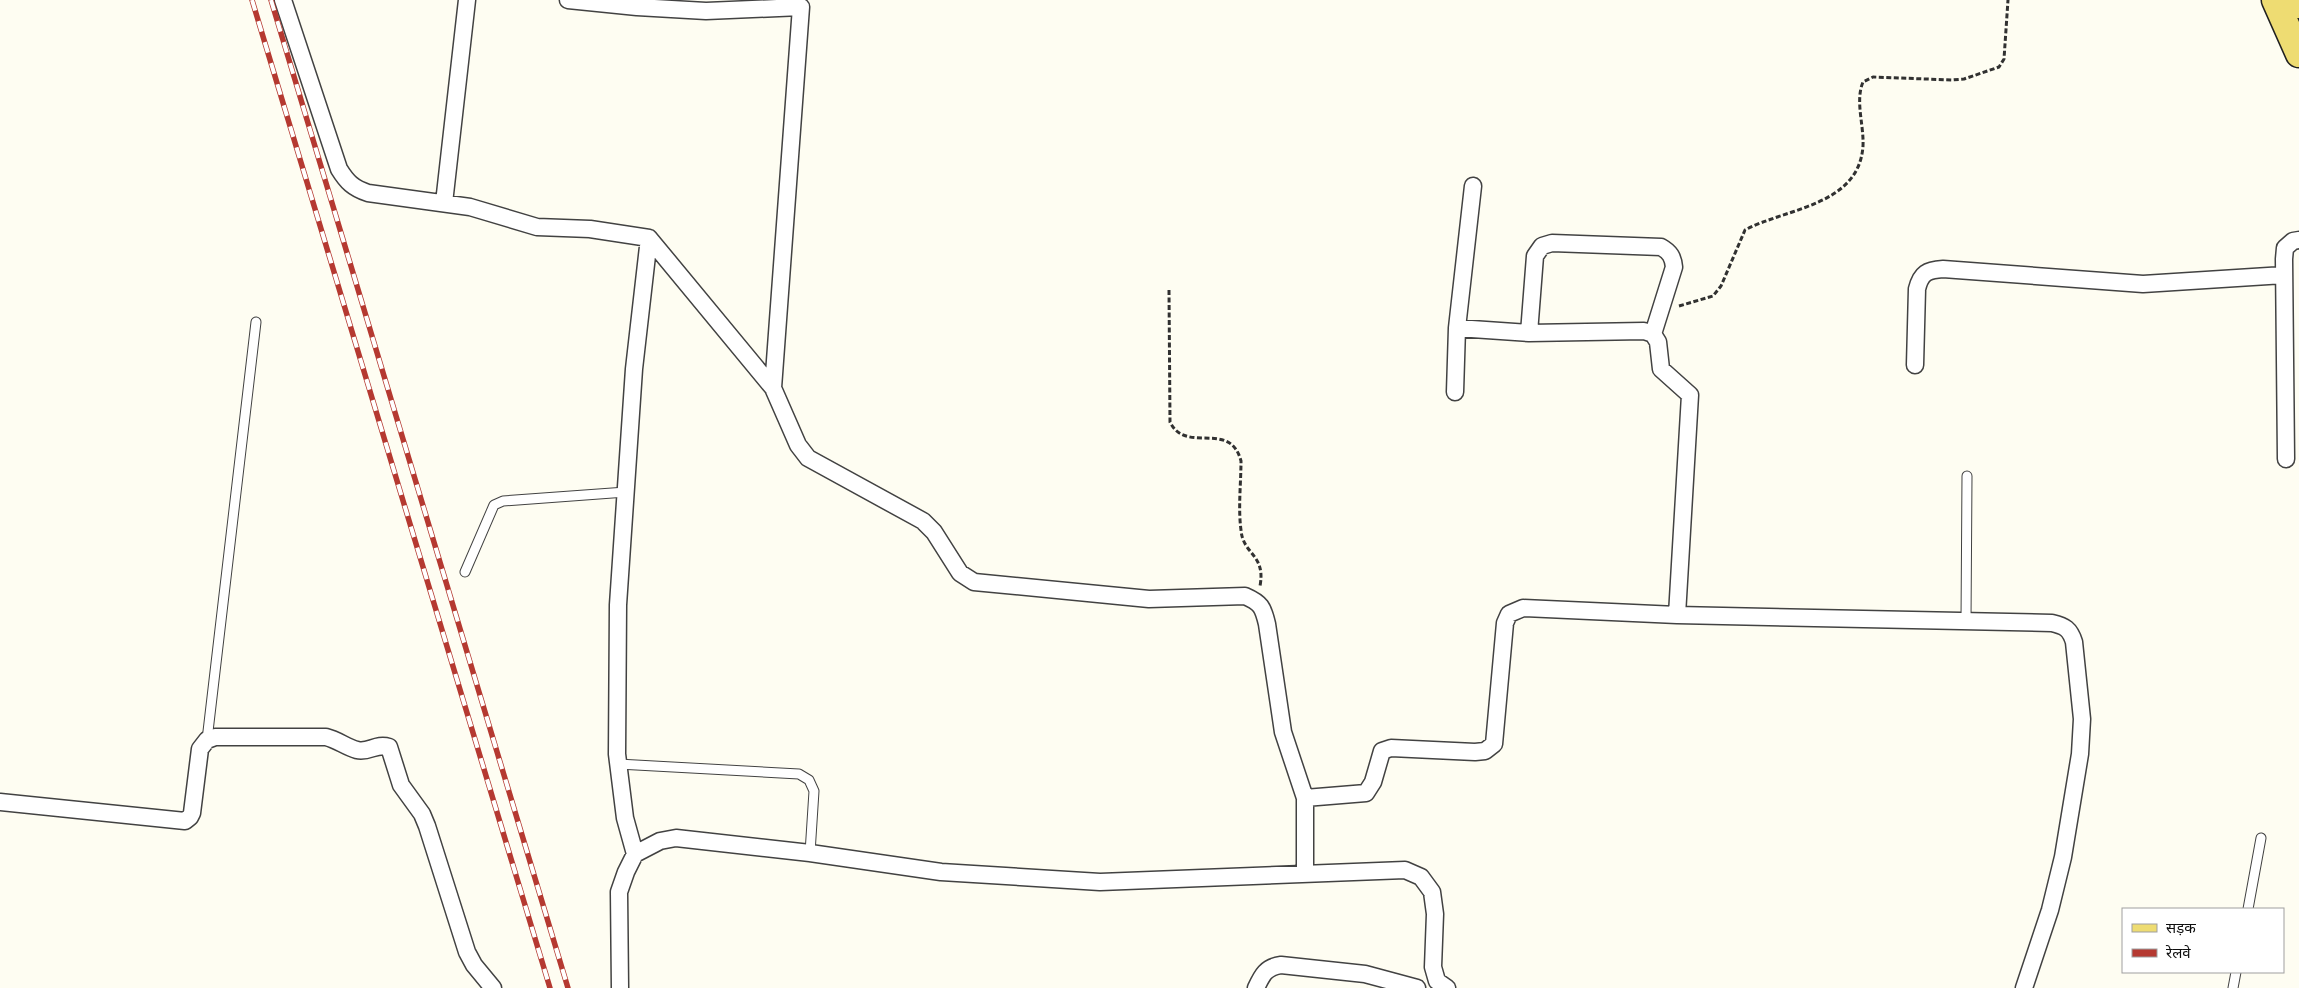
<svg xmlns="http://www.w3.org/2000/svg" width="2299" height="988" font-family="Merriweather,'Noto Sans Devanagari',serif">
<rect width="100%" height="100%" fill="#fefdf2"/>
<g fill="none" stroke-linecap="round" stroke-linejoin="round">
<defs>
<path id="service" d="M 465,572 L 494,505 L 503,501 L 626,492
M 1966,621 L 1967,476
M 207,740 L 256,322
M 618,764 L 799,774 L 809,780 L 814,791 L 810,853
M 2248,909 L 2261,838
M 2233,988 L 2236,972"/>
<path id="minor" d="M 283,0 L 339,169 C 347,182 353,188 368,193 L 470,207 L 537,227 L 590,229 L 649,238
M 568,0 L 637,7 L 706,11 L 801,7 L 773,388 L 649,238 L 634,369 L 618,605 L 617,754 L 625,818 L 635,854
M 444,203 L 467,0
M 1457,328 L 1529,333 L 1644,331 L 1653,334 L 1658,342 L 1661,369 L 1690,395 L 1677,615
M 1529,333 L 1535,256 L 1542,246 L 1552,243 L 1661,247 C 1670,252 1673,257 1674,267 L 1653,334
M 1915,365 L 1917,289 C 1921,273 1927,270 1943,269 L 2143,284 L 2284,275
M 773,388 L 798,445 L 808,458 L 923,521 L 934,532 L 960,573 L 974,582 L 1149,599 L 1245,596 C 1261,603 1263,607 1267,624 L 1283,732 L 1305,798 L 1305,873
M 1455,392 L 1457,328 L 1473,186
M 2286,459 L 2284,259 L 2285,248 L 2293,241 L 2299,240
M 1305,798 L 1366,793 L 1373,782 L 1382,751 L 1391,748 L 1475,752 L 1485,751 L 1494,744 L 1505,623 L 1509,614 L 1523,608 L 1677,615 L 2052,623 C 2065,626 2070,629 2074,642 L 2082,719 L 2080,754 L 2063,857 L 2050,910 L 2024,988
M 0,802 L 185,821 L 190,817 L 192,813 L 200,749 L 207,740 L 215,737 L 326,737 C 338,740 346,747 357,750 C 369,753 376,743 389,747 L 401,785 L 422,814 L 427,826 L 467,952 L 474,965 L 493,988
M 620,988 L 619,892 L 626,872 L 635,854 L 660,841 L 676,838 L 810,853 L 941,872 L 1100,882 L 1405,870 L 1421,877 L 1432,892 L 1435,914 L 1433,967 L 1437,981 L 1447,988
M 1256,988 C 1262,975 1266,967 1281,965 L 1365,974 L 1417,988"/>
<path id="primary" d="M 2275,0 L 2299,54
M 2297,0 L 2299,5"/>
</defs>
<use href="#service" stroke="#424242" stroke-width="11"/>
<use href="#minor" stroke="#424242" stroke-width="19"/>
<use href="#primary" stroke="#202020" stroke-width="29"/>
<path stroke="#313131" stroke-width="3" stroke-dasharray="5 2.5" stroke-linecap="butt" d="M 1169,290 L 1170,422 C 1186,455 1230,419 1241,461 C 1241,483 1238,508 1241,530 C 1243,555 1266,554 1260,586
M 1679,306 L 1713,296 L 1721,286 L 1745,230 C 1786,208 1859,206 1863,146 C 1864,125 1855,101 1863,82 L 1873,77 L 1952,80 L 1964,79 L 1999,67 L 2004,59 L 2008,0"/>
<use href="#service" stroke="#fff" stroke-width="9"/>
<use href="#minor" stroke="#fff" stroke-width="16"/>
<use href="#primary" stroke="#eedc72" stroke-width="26"/>
<defs>
<path id="rail" d="M 252,0 L 550,988
M 271,0 L 568,988"/>
</defs>
<use href="#rail" stroke="#b53931" stroke-width="5.5"/>
<use href="#rail" stroke="#fff" stroke-width="4" stroke-dasharray="11" stroke-linecap="butt"/>
</g>
<rect x="2122" y="908" width="162" height="65" fill="#ffffff" stroke="#9f9f9f"/>
<rect x="2132" y="924" width="25" height="8" fill="#eedc72" stroke="#9f9f9f"/>
<text x="2166" y="933" font-size="15" fill="#0f0f0f">सड़क</text>
<rect x="2132" y="949" width="25" height="8" fill="#b53931" stroke="#9f9f9f"/>
<text x="2166" y="958" font-size="15" fill="#0f0f0f">रेलवे</text>
</svg>
